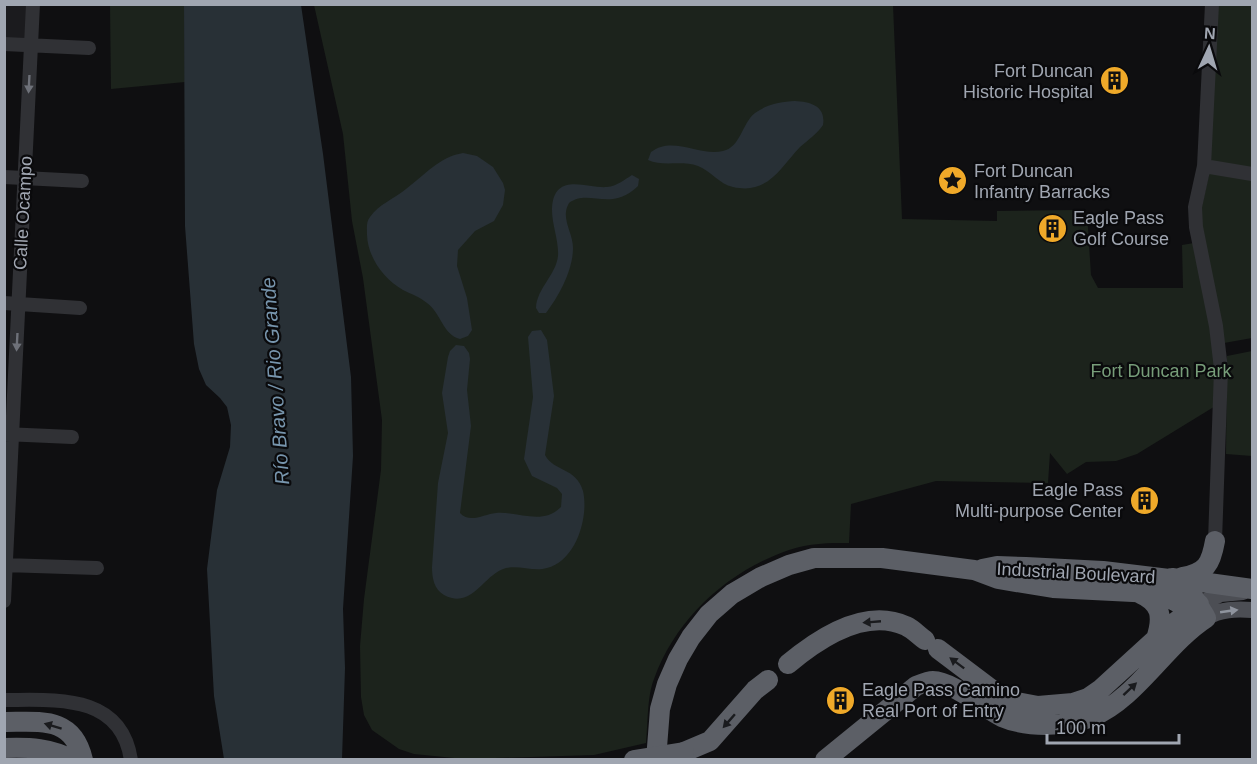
<svg xmlns="http://www.w3.org/2000/svg" width="1257" height="764" font-family="Arial,sans-serif">
<rect width="100%" height="100%" fill="#0f0f11"/>
<path fill="#1b1b1e" d="M 5,5 L 31,5 L 29,39 L 5,41 Z"/>
<path fill="#1c231c" d="M 110,5 L 184,5 L 185,82 L 111,89 Z
M 314,5 L 893,5 L 902,219 L 997,221 L 997,211 L 1075,210 L 1087,213 L 1091,275 L 1098,288 L 1183,288 L 1182,245 L 1194,243 L 1214,338 L 1217,405 L 1137,454 L 1116,461 L 1086,462 L 1067,474 L 1050,453 L 1048,483 L 936,481 L 851,504 L 849,543 C 829,543 809,543 789,550 C 728,571 676,618 654,679 C 647,696 648,725 646,743 L 594,755 L 464,759 L 414,754 L 399,749 L 372,730 L 364,715 L 361,697 L 360,646 L 364,599 L 381,470 L 382,420 L 363,278 L 352,221 L 343,134 Z
M 1215,5 L 1252,5 L 1252,169 L 1208,162 Z
M 1209,174 L 1252,174 L 1252,338 L 1224,343 L 1200,215 Z
M 1252,351 L 1252,456 L 1226,454 L 1227,356 Z"/>
<path fill="#283036" d="M 184,5 L 301,5 L 323,154 L 351,377 L 353,456 L 343,609 L 345,668 L 342,759 L 224,759 L 214,696 L 207,569 L 217,490 L 230,447 L 231,425 L 227,407 L 220,398 L 206,385 L 199,369 L 194,344 L 185,226 Z
M 795,101 C 811,102 826,106 823,125 C 817,134 808,140 800,147 C 780,168 768,195 733,187 C 719,184 711,171 698,166 C 682,160 662,167 648,160 L 651,152 C 673,135 700,157 723,151 C 741,147 742,123 755,113 C 767,104 781,102 795,101 Z
M 463,153 L 477,156 L 493,167 L 503,183 L 505,190 L 503,205 L 494,221 L 475,231 L 458,250 L 457,266 L 467,298 L 472,330 L 468,336 L 460,339 C 443,335 441,313 427,303 C 420,297 411,294 403,290 C 384,279 368,258 367,235 C 367,228 366,222 370,217 C 379,204 394,199 406,189 C 425,175 439,157 463,153 Z
M 632,175 L 639,179 L 638,186 C 610,213 589,188 569,203 C 560,218 573,232 573,248 C 573,270 559,296 546,313 L 539,313 L 536,308 C 537,288 556,275 558,256 C 559,241 552,225 552,210 C 553,170 588,189 607,187 C 617,186 624,180 632,175 Z
M 541,330 L 547,340 L 554,396 L 545,455 C 554,472 576,467 583,491 C 589,517 576,561 547,568 C 534,572 520,565 506,568 C 483,574 473,610 444,595 C 434,589 432,578 432,567 L 438,483 L 448,433 L 442,393 L 448,357 L 450,351 L 456,345 L 464,346 L 469,353 L 470,359 L 467,390 L 471,426 L 460,513 C 470,524 484,514 496,513 C 519,511 542,526 561,507 L 562,494 L 557,488 L 532,476 L 524,459 L 533,397 L 528,337 L 532,331 Z"/>
<g fill="none" stroke-linecap="round" stroke-linejoin="round">
<path stroke="#303135" stroke-width="14" d="M 1212,4 L 1204,166 L 1195,207 L 1196,227 L 1216,326 L 1221,369 L 1215,541
M 4,44 L 89,48
M 1204,166 L 1252,174
M 4,177 L 82,181
M 4,303 L 80,308
M 4,434 L 72,437
M 4,565 L 97,568
M 4,601 L 33,4
M 4,700 C 55,700 121,693 131,760"/>
<path stroke="#4c4e54" stroke-width="16" d="M 1199,604 L 1221,594 L 1243,592
M 1206,618 C 1220,609 1236,609 1252,610"/>
<path stroke="#5c5f66" stroke-width="20" d="M 982,569 L 997,566 L 1026,567 L 1103,571 L 1169,579 L 1189,590 L 1205,616
M 1182,577 C 1206,573 1211,564 1215,541
M 1172,578 L 1252,589
M 1139,593 C 1162,603 1163,617 1156,639
M 938,649 L 995,692 L 1011,701 L 1038,706 L 1073,703 L 1088,698 L 1101,689 L 1169,627 L 1199,604
M 788,664 C 819,638 865,607 906,626 C 913,629 919,636 925,640
M 4,722 C 41,722 73,716 83,760
M 4,748 C 30,747 50,748 73,760
M 684,752 L 710,741 L 755,690 L 768,680
M 656,760 L 660,709 L 667,684 L 678,659 L 691,637 L 709,614 L 732,594 L 761,577 L 789,565 L 814,558 L 882,558 L 974,570 L 998,579 L 1053,588 L 1153,593 L 1171,599 L 1206,618
M 825,760 L 916,686 C 921,684 928,681 933,681 C 951,681 984,708 1002,717 C 1027,728 1067,727 1092,717 C 1136,699 1166,644 1206,618"/>
<path stroke="#5c5f66" stroke-width="20" d="M 634,760 L 684,752"/>
</g>
<defs><path id="oneway-solid" d="M-6-.8H1V-3.2L6.5 0L1 3.2V.8H-6Z" transform="scale(1.5)"/></defs>
<g fill="#6e7179">
<use href="#oneway-solid" transform="translate(29 84) rotate(93)"/>
<use href="#oneway-solid" transform="translate(17 342) rotate(93)"/>
</g>
<use fill="#8f949e" href="#oneway-solid" transform="translate(1229 611) rotate(-8)"/>
<g fill="#1a1b1e">
<use href="#oneway-solid" transform="translate(872 622) rotate(175)"/>
<use href="#oneway-solid" transform="translate(957 663) rotate(-143)"/>
<use href="#oneway-solid" transform="translate(1130 689) rotate(-43)"/>
<use href="#oneway-solid" transform="translate(729 721) rotate(131)"/>
<use href="#oneway-solid" transform="translate(53 726) rotate(-163)"/>
</g>
<defs>
<symbol id="building-disc" viewBox="-11 -11 22 22"><circle r="9.5" fill="#efa929" stroke="#0a0a0c"/><path d="M-4-6H4V6H1V3H-1V6H-4ZM-2.5-4.3h1.7v1.8h-1.7ZM.8-4.3h1.7v1.8H.8ZM-2.5-1h1.7V.8h-1.7ZM.8-1h1.7V.8H.8Z" fill="#111"/></symbol>
<symbol id="sight-disc" viewBox="-11 -11 22 22"><circle r="9.5" fill="#efa929" stroke="#0a0a0c"/><path d="M0-6L1.8-2.2L6-1.7L2.9 1.2L3.7 5.4L0 3.3L-3.7 5.4L-2.9 1.2L-6-1.7L-1.8-2.2Z" fill="#111"/></symbol>
</defs>
<g fill-rule="evenodd">
<use href="#building-disc" x="1098" y="64" width="33" height="33"/>
<use href="#sight-disc" x="936" y="164" width="33" height="33"/>
<use href="#building-disc" x="1036" y="212" width="33" height="33"/>
<use href="#building-disc" x="1128" y="484" width="33" height="33"/>
<use href="#building-disc" x="824" y="684" width="33" height="33"/>
</g>
<g text-anchor="middle" dominant-baseline="central" stroke-width="4.5" stroke-linejoin="round" paint-order="stroke">
<g font-size="18" fill="#a0a6b1" stroke="#0a0a0c" text-anchor="start">
<text x="1093" y="71" text-anchor="end">Fort Duncan<tspan x="1093" dy="21">Historic Hospital</tspan></text>
<text x="974" y="171">Fort Duncan<tspan x="974" dy="21">Infantry Barracks</tspan></text>
<text x="1073" y="218">Eagle Pass<tspan x="1073" dy="21">Golf Course</tspan></text>
<text x="1123" y="490" text-anchor="end">Eagle Pass<tspan x="1123" dy="21">Multi-purpose Center</tspan></text>
<text x="862" y="690">Eagle Pass Camino<tspan x="862" dy="21">Real Port of Entry</tspan></text>
</g>
<g font-size="18" fill="#a0a6b1" stroke="#0a0a0c">
<text transform="translate(23 213) rotate(-87)">Calle Ocampo</text>
<text transform="translate(1076 573) rotate(3)">Industrial Boulevard</text>
</g>
<g font-size="18" fill="#779d79" stroke="#0a0a0c">
<text x="1161" y="371">Fort Duncan Park</text>
</g>
<g font-size="20" font-style="italic" fill="#7795ad" stroke="#0a0a0c">
<text transform="translate(275 381) rotate(-94)">Río Bravo / Rio Grande</text>
</g>
</g>
<rect width="1257" height="764" fill="none" stroke="#a0a6b1" stroke-width="12"/>
<g transform="translate(1209 48) rotate(4)" stroke="#0a0a0c" stroke-width="4.5" paint-order="stroke">
<path d="M0-4.5L10 22L0 15L-10 22Z" fill="#a0a6b1"/>
<text y="-9" font-size="16" font-weight="bold" text-anchor="middle" fill="#a0a6b1">N</text>
</g>
<path d="M1047 734v9h132v-9" fill="none" stroke="#a0a6b1" stroke-width="3"/>
<text x="1056" y="734" font-size="18" fill="#a0a6b1" stroke="#0a0a0c" stroke-width="4.5" paint-order="stroke">100 m</text>
</svg>
